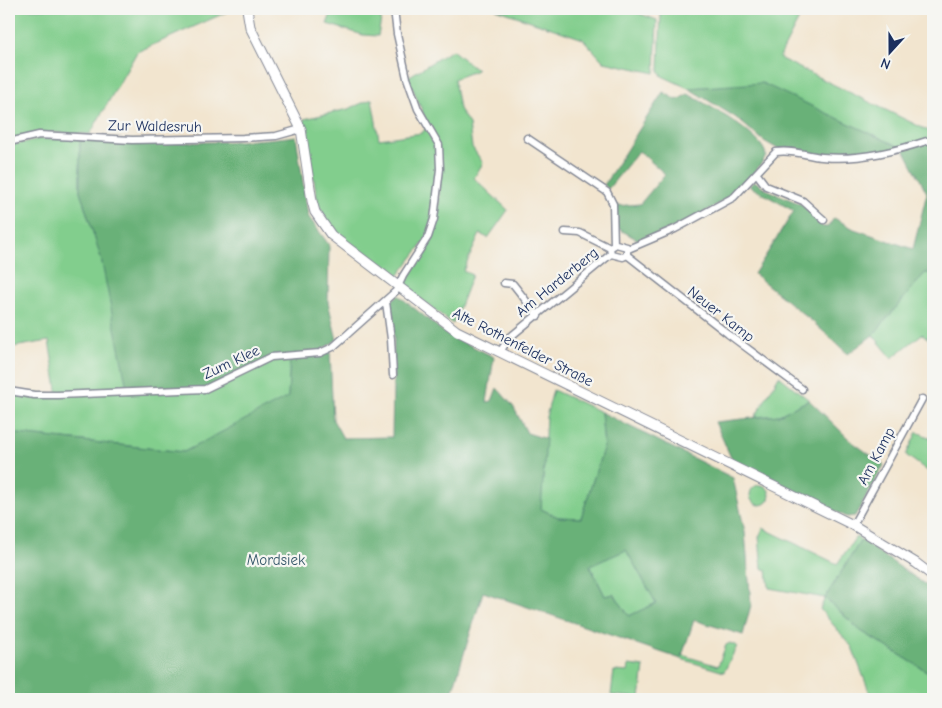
<svg xmlns="http://www.w3.org/2000/svg" width="942" height="708" font-family="'Comic Neue',sans-serif">
<rect width="100%" height="100%" fill="#f6f6f2"/>
<filter id="ink" filterUnits="userSpaceOnUse"><feTurbulence type="fractalNoise" baseFrequency=".02" numOctaves="2"/><feDisplacementMap in="SourceGraphic" scale="10" xChannelSelector="R" yChannelSelector="G"/><feConvolveMatrix kernelMatrix="1 2 1 2 8 2 1 2 1" color-interpolation-filters="sRGB"/></filter>
<filter id="wash" filterUnits="userSpaceOnUse"><feTurbulence type="fractalNoise" baseFrequency=".0096" numOctaves="4" result="noise"/><feDisplacementMap in="SourceGraphic" scale="20" xChannelSelector="R" yChannelSelector="G"/><feGaussianBlur stdDeviation="1.12" result="paint"/><feColorMatrix in="noise" values="0 0 0 0 0 0 0 0 0 0 0 0 0 0 0 0 0 1.4 0 .05"/><feComposite in="paint" operator="in"/></filter>
<g filter="url(#wash)">
<rect width="100%" height="100%" fill="#f2e5cf"/>
<path fill="#82ce8d" stroke="#4e7e76" d="M 9,9 L 217,9 L 227,12 L 137,52 L 90,134 L 42,132 L 9,139 Z
M 333,9 L 383,9 L 378,36 L 363,35 L 327,24 Z
M 496,9 L 627,9 L 657,20 L 655,73 L 604,62 L 583,39 Z
M 661,9 L 799,9 L 803,11 L 779,58 L 933,133 L 933,141 L 904,149 L 762,84 L 688,88 L 662,76 L 659,70 Z
M 452,50 L 477,70 L 454,79 L 459,109 L 469,124 L 472,147 L 483,163 L 474,178 L 508,210 L 488,238 L 480,234 L 463,271 L 472,275 L 453,324 L 408,289 L 405,281 L 432,241 L 439,213 L 440,176 L 428,237 L 395,280 L 341,237 L 329,224 L 318,204 L 304,119 L 348,109 L 372,99 L 379,139 L 422,133 L 428,125 L 408,77 Z
M 39,139 L 80,139 L 80,191 L 101,258 L 271,357 L 290,356 L 288,398 L 184,452 L 9,433 L 9,391 L 58,395 L 49,341 L 13,347 L 9,338 L 9,146 Z
M 925,273 L 933,273 L 933,342 L 922,334 L 892,358 L 873,335 Z
M 779,376 L 809,400 L 779,415 L 755,417 Z
M 553,390 L 601,412 L 604,446 L 581,518 L 558,517 L 541,509 L 546,417 Z
M 917,432 L 933,439 L 933,475 L 906,455 Z
M750 495a10 10 0 1 1 20 0a10 10 0 1 1-20 0Z
M 763,528 L 837,564 L 856,537 L 861,540 L 825,598 L 861,631 L 933,675 L 933,699 L 872,699 L 852,647 L 820,609 L 825,598 L 769,588 L 767,570 L 762,568 L 759,537 Z
M 626,550 L 657,603 L 629,616 L 614,594 L 605,596 L 590,565 Z
M 730,643 L 737,646 L 724,672 L 681,659 L 682,655 L 718,666 L 726,645 Z
M 629,665 L 644,667 L 640,698 L 611,695 L 614,671 L 628,672 Z"/>
<path fill="#69b178" stroke="#42706b" fill-rule="evenodd" d="M 762,83 L 904,149 L 933,141 L 933,273 L 925,273 L 873,335 L 848,354 L 813,322 L 754,274 L 794,211 L 749,186 L 754,181 L 768,190 L 803,205 L 823,227 L 828,227 L 834,218 L 854,229 L 913,249 L 927,193 L 904,149 L 823,157 L 778,149 L 764,141 L 735,117 L 688,88 Z
M 663,92 L 677,100 L 688,94 C 705,103 766,137 766,156 C 740,201 686,223 640,241 L 617,228 L 616,206 L 640,204 L 665,174 L 639,151 L 608,189 L 604,185 Z
M 296,136 L 308,216 L 329,245 L 328,302 L 337,340 L 321,350 L 330,351 L 333,420 L 343,438 L 392,437 L 394,335 L 389,303 L 398,295 L 445,333 L 494,357 L 487,402 L 492,401 L 497,388 L 513,406 L 527,433 L 546,439 L 541,509 L 558,517 L 581,518 L 604,446 L 601,412 L 733,478 L 745,532 L 751,605 L 743,635 L 694,620 L 681,659 L 483,592 L 450,699 L 9,699 L 9,433 L 184,452 L 288,397 L 290,356 L 271,357 L 205,389 L 128,393 L 101,258 L 80,191 L 80,139 C 152,143 224,145 296,136 ZM 626,550 L 656,603 L 629,616 L 614,594 L 605,596 L 590,566 Z
M 809,400 L 851,441 L 884,465 L 855,516 L 847,517 L 732,460 L 715,422 L 779,415 Z
M 861,540 L 933,590 L 933,675 L 861,631 L 825,598 Z"/>
</g>
<g filter="url(#ink)">
<g fill="none" stroke-linecap="round" stroke-linejoin="round">
<defs>
<path id="minor" d="M 527,138 L 607,192 L 613,204 L 614,245
M 9,142 L 39,135 L 132,140 L 243,138 L 276,136 L 301,129
M 757,174 L 766,186 L 803,201 L 824,220
M 565,232 L 580,233 L 610,248
M 616,244 L 627,247 L 627,255 L 623,257 L 611,254 L 610,248 Z
M 628,249 L 675,229 L 734,197 L 776,152 C 793,149 807,156 822,157 C 860,161 899,150 933,139
M 627,255 L 728,334 L 802,389
M 504,283 L 513,284 L 538,316
M 386,302 L 391,339 L 393,375
M 500,352 L 509,338 L 611,254
M 9,391 L 34,395 L 58,395 L 205,389 L 271,357 L 320,353 L 333,347 L 396,291 L 403,276 L 428,237 L 434,219 L 440,169 L 439,145 L 418,109 L 407,78 L 397,34 L 394,9
M 853,525 L 922,399"/>
<path id="tertiary" d="M 247,9 L 250,27 L 301,129 L 312,201 L 315,212 L 331,235 L 457,331 L 853,525 L 916,563 L 933,576"/>
</defs>
<use href="#minor" stroke="#868a96" stroke-width="9"/>
<use href="#tertiary" stroke="#868a96" stroke-width="11"/>
<use href="#minor" stroke="#fff" stroke-width="6"/>
<use href="#tertiary" stroke="#fff" stroke-width="9"/>
</g>
</g>
<g text-anchor="middle" dominant-baseline="central" stroke-width="4.5" stroke-linejoin="round" paint-order="stroke">
<g font-size="15" fill="#1b2f5e" stroke="#f6f6f2">
<text transform="translate(155 126) rotate(1)">Zur Waldesruh</text>
<text transform="translate(557 282) rotate(-39)">Am Harderberg</text>
<text transform="translate(721 314) rotate(38)">Neuer Kamp</text>
<text transform="translate(523 347) rotate(27)">Alte Rothenfelder Straße</text>
<text transform="translate(231 362) rotate(-25)">Zum Klee</text>
<text transform="translate(876 456) rotate(-62)">Am Kamp</text>
</g>
<g font-size="15" fill="#35576a" stroke="#f6f6f2">
<text x="276" y="560">Mordsiek</text>
</g>
</g>
<rect width="942" height="708" fill="none" stroke="#f6f6f2" stroke-width="30"/>
<g transform="translate(890 52) rotate(201)" stroke="#f6f6f2" stroke-width="4" paint-order="stroke">
<path d="M0-4L9 19L0 12L-9 19Z" fill="#1b2f5e"/>
<text y="-8" font-size="14" font-weight="bold" text-anchor="middle" fill="#1b2f5e">N</text>
</g>
</svg>
